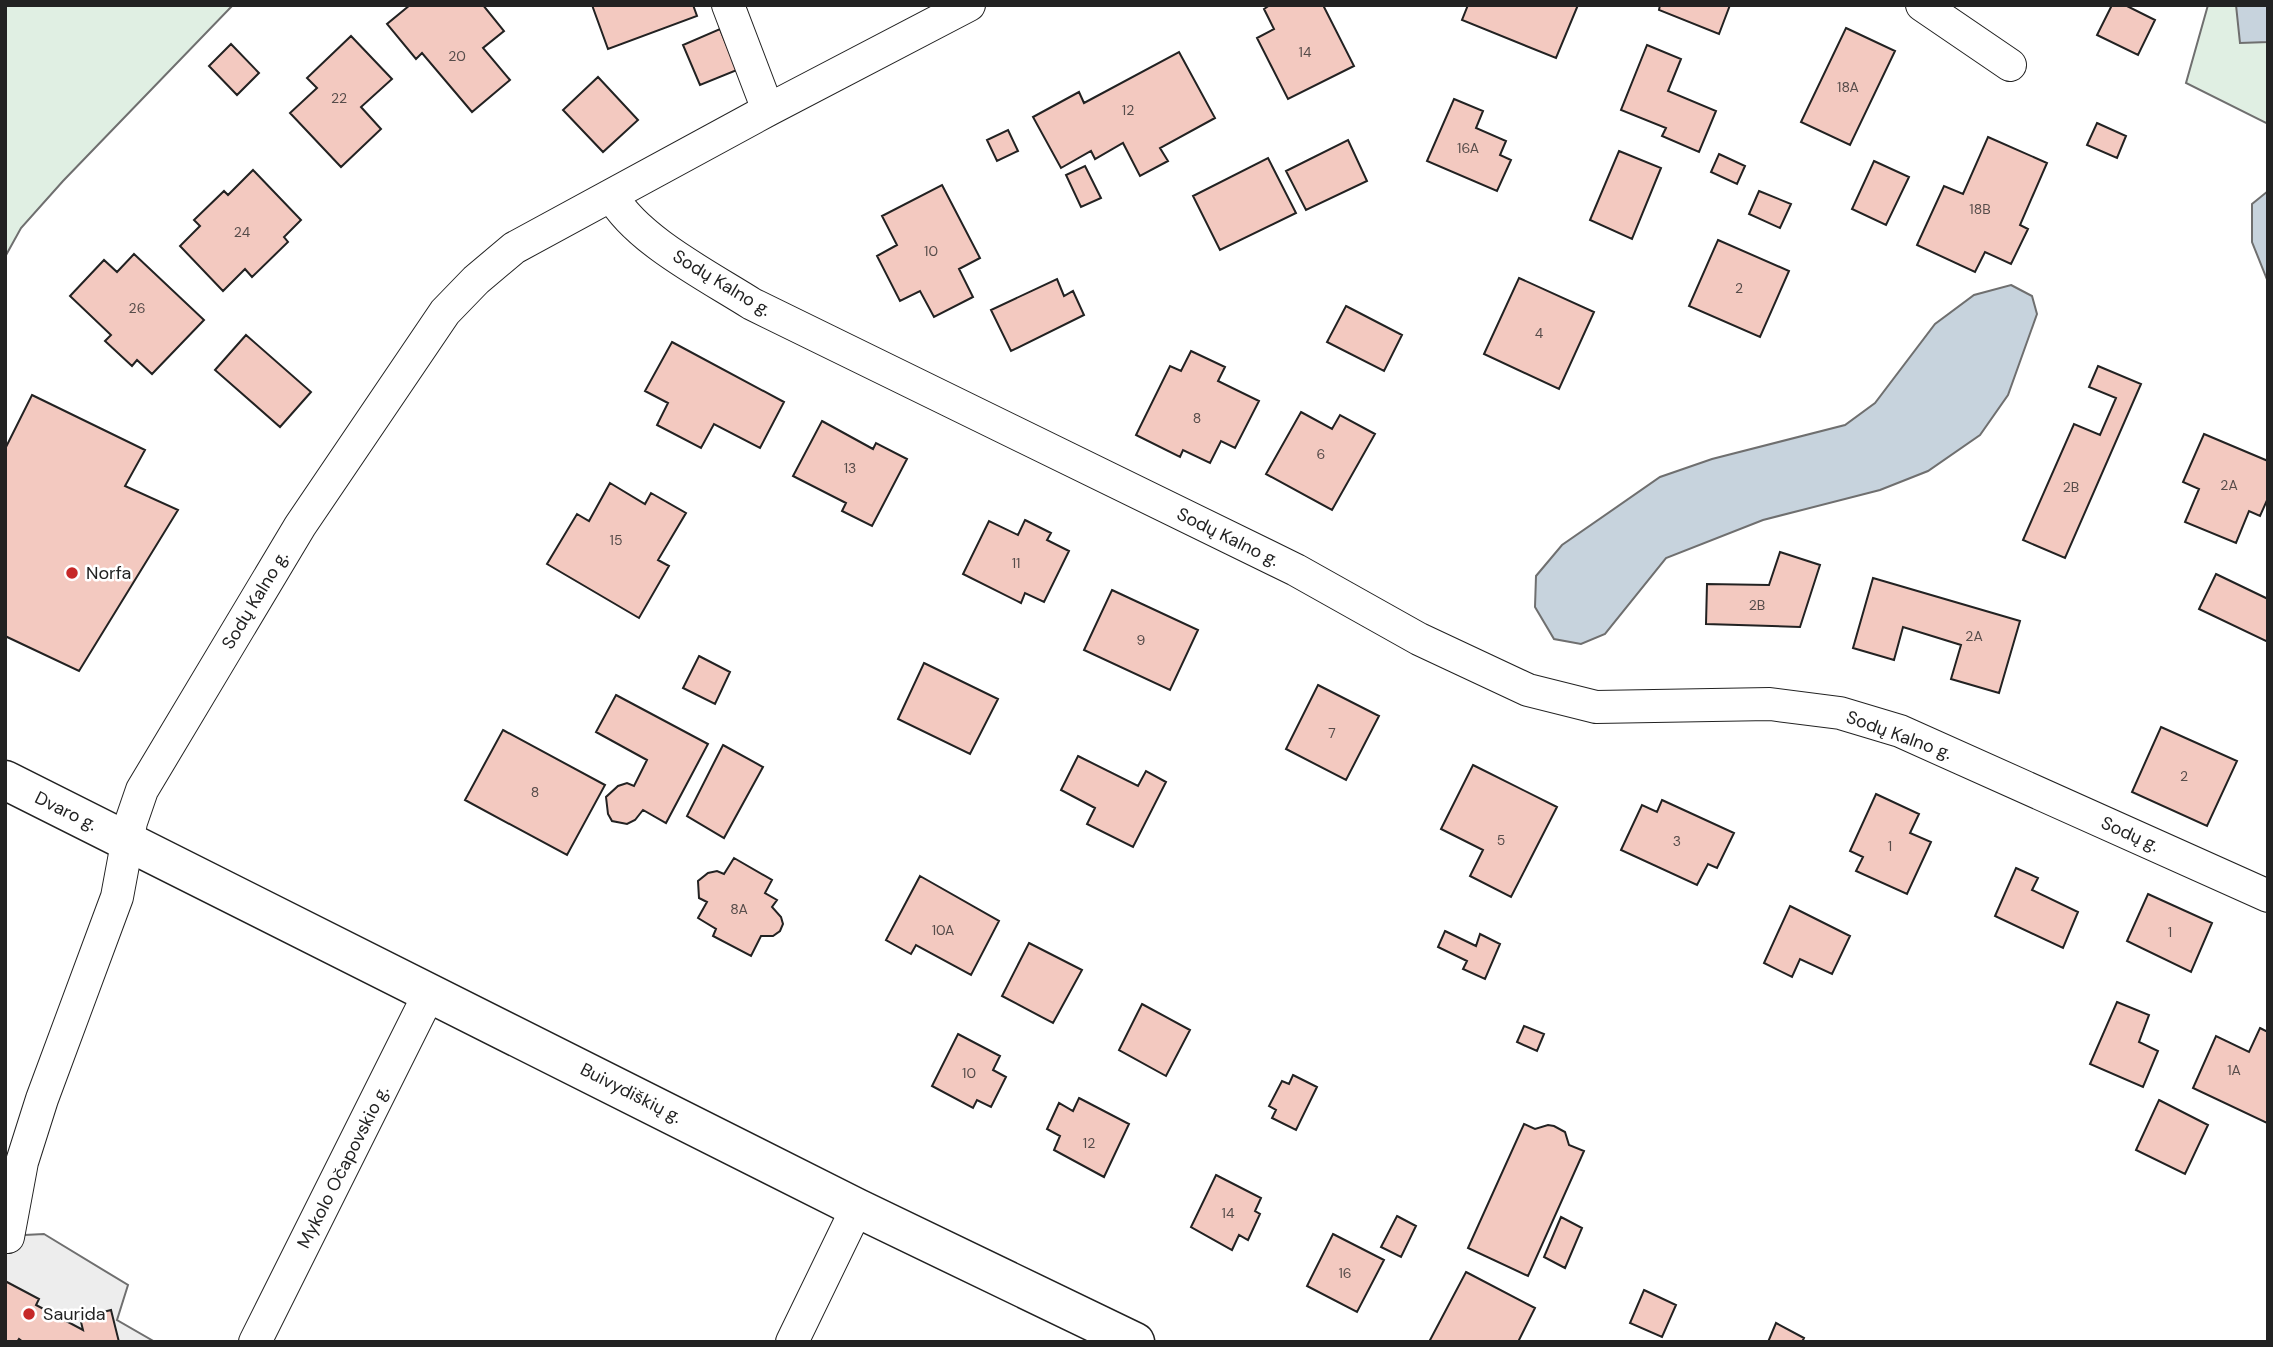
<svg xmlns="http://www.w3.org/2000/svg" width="2273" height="1347" font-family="'DM Sans',sans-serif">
<rect width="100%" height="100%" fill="#fff"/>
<path fill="#e0efe3" stroke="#6f6f6f" stroke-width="2" d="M 5,5 L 233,5 L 63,181 L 21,228 L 5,257 Z
M 2208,5 L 2268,5 L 2268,124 L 2186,83 Z"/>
<path fill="#ededed" stroke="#6f6f6f" stroke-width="2" d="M 44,1234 L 128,1285 L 117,1320 L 155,1342 L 5,1342 L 5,1236 Z"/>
<path fill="#c7d3dd" stroke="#6f6f6f" stroke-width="2" d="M 2236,5 L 2268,5 L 2268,42 L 2240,43 Z
M 2268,191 L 2268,282 L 2252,242 L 2252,204 Z
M 2011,285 L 2032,296 L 2037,314 L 2008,395 L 1980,435 L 1928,471 L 1880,490 L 1763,520 L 1666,558 L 1605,634 L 1581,644 L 1554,639 L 1535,607 L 1536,576 L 1562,545 L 1660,477 L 1712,459 L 1845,425 L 1875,403 L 1935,324 L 1974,295 Z"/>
<path fill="#f3c9c0" stroke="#222" stroke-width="2" d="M 410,5 L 483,5 L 504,31 L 483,48 L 510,80 L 472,112 L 422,53 L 416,59 L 387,24 Z
M 592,5 L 693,5 L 697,16 L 608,49 Z
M 1270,5 L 1323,5 L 1354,66 L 1288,99 L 1257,38 L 1274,29 L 1264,9 Z
M 1468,5 L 1578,5 L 1556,58 L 1462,20 Z
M 1660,5 L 1730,5 L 1719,34 L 1659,10 Z
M 2112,5 L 2125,5 L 2155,20 L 2138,55 L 2097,35 Z
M 1846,28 L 1895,51 L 1850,145 L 1801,122 Z
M 720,29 L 737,70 L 700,85 L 683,45 Z
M 351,36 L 392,79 L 361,107 L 381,129 L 341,167 L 290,113 L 317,88 L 307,78 Z
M 231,44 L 259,73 L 237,95 L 209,66 Z
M 1647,45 L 1681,59 L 1668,91 L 1716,111 L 1699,152 L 1662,136 L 1666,128 L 1621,110 Z
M 1179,52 L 1215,118 L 1160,148 L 1168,161 L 1140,176 L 1123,143 L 1095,159 L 1091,151 L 1061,168 L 1033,117 L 1079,92 L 1084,103 Z
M 598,77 L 638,120 L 603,152 L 563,110 Z
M 1454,99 L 1483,111 L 1476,128 L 1506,141 L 1500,155 L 1511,160 L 1497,191 L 1427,161 Z
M 2097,123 L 2126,136 L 2117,158 L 2087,145 Z
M 1008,130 L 1018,151 L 997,161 L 987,140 Z
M 1988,137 L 2047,163 L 2020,225 L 2028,229 L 2011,264 L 1985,252 L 1975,272 L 1917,245 L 1944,186 L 1963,194 Z
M 1348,140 L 1367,181 L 1306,210 L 1286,171 Z
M 1619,151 L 1661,168 L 1632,239 L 1590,220 Z
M 1719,154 L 1745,166 L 1737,184 L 1711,172 Z
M 1268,158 L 1296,213 L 1220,250 L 1193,196 Z
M 1874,161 L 1909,177 L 1886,225 L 1852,209 Z
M 1085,166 L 1101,198 L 1081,207 L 1066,175 Z
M 253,170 L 301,220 L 284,237 L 288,242 L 252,277 L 245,269 L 223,291 L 180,246 L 200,226 L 194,220 L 224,191 L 228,195 Z
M 942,185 L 980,258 L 959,269 L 973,297 L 934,317 L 920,291 L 900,301 L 877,256 L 897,245 L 882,216 Z
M 1759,191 L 1791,204 L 1780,228 L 1749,214 Z
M 1718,240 L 1789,271 L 1760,337 L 1689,306 Z
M 134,254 L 204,320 L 152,374 L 137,360 L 132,366 L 105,341 L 111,335 L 70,296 L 104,260 L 117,272 Z
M 1519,278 L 1594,312 L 1559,389 L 1484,354 Z
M 1057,279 L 1064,296 L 1073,291 L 1084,315 L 1011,351 L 991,310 Z
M 1346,306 L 1402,335 L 1384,371 L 1327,342 Z
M 246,335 L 311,392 L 280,427 L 215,370 Z
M 672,342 L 784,402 L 760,448 L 714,424 L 701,448 L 657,425 L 668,403 L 645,391 Z
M 1191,351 L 1225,367 L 1218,381 L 1259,401 L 1235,448 L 1221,441 L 1210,463 L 1183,450 L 1180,457 L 1136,435 L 1170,366 L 1181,371 Z
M 2098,366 L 2141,384 L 2065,558 L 2023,540 L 2074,424 L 2100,435 L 2116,398 L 2089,387 Z
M 32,395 L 145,450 L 125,486 L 178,510 L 79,671 L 5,636 L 5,449 Z
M 1301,412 L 1332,429 L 1340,415 L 1375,434 L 1332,510 L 1266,474 Z
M 822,421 L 873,449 L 876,443 L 907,459 L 872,526 L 842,511 L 846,503 L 793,476 Z
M 2204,434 L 2268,461 L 2268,498 L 2260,516 L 2249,511 L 2236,543 L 2185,522 L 2199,489 L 2183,482 Z
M 610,483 L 645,504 L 651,493 L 686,513 L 658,560 L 669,566 L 639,618 L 547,564 L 577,514 L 589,521 Z
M 1025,520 L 1051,533 L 1047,540 L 1069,551 L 1044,602 L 1025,593 L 1021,603 L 963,574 L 989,521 L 1018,535 Z
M 1780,552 L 1820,565 L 1800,627 L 1706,624 L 1707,584 L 1769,585 Z
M 2216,574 L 2268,599 L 2268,642 L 2199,609 Z
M 1873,578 L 2020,621 L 1999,693 L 1951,679 L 1961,645 L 1903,627 L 1894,660 L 1853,648 Z
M 1112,590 L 1198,630 L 1170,690 L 1084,650 Z
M 699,656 L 730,672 L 715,704 L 683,688 Z
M 924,663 L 998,699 L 970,754 L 898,719 Z
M 1318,685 L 1379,716 L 1346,780 L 1286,749 Z
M 616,695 L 708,744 L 666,823 L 643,810 L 635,820 L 627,824 L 612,821 L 608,814 L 606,797 L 618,786 L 627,783 L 634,786 L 647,760 L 596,732 Z
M 2161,727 L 2237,761 L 2207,826 L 2132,792 Z
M 503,730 L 605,785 L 567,855 L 465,800 Z
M 723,745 L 763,767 L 724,838 L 687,816 Z
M 1078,756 L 1138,786 L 1146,771 L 1166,782 L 1133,847 L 1087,824 L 1095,808 L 1061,790 Z
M 1473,765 L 1557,807 L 1511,897 L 1470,876 L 1483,850 L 1441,829 Z
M 1876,794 L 1919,814 L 1910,833 L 1931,842 L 1907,894 L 1856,871 L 1863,857 L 1850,851 Z
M 1662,800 L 1734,833 L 1717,868 L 1708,864 L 1697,885 L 1621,850 L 1642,805 L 1657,812 Z
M 734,858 L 772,880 L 765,893 L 777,900 L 772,907 L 781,917 L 783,924 L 780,931 L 773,936 L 761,936 L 751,956 L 713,936 L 716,929 L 698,918 L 707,902 L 699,898 L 698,881 L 708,873 L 717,871 L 724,874 Z
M 2016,868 L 2038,878 L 2032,890 L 2078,912 L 2063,948 L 1995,916 Z
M 920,876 L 999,921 L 971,975 L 916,945 L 911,954 L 886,940 Z
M 2148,894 L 2212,923 L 2191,972 L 2127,941 Z
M 1790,906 L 1850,936 L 1832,974 L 1800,959 L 1792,977 L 1764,963 Z
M 1445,931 L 1476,946 L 1480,934 L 1500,944 L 1485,979 L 1463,969 L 1467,961 L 1438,947 Z
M 1029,943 L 1082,970 L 1053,1023 L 1002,996 Z
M 2117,1002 L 2149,1015 L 2139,1042 L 2158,1051 L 2143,1087 L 2090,1064 Z
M 1142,1004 L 1190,1030 L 1166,1076 L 1119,1050 Z
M 1524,1026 L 1544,1034 L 1537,1051 L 1517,1042 Z
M 2260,1028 L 2268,1032 L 2267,1123 L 2193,1088 L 2216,1036 L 2249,1052 Z
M 958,1034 L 1000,1056 L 993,1070 L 1006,1077 L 991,1107 L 977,1100 L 973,1108 L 932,1086 Z
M 1293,1075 L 1317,1087 L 1296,1130 L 1272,1118 L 1276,1110 L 1269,1106 L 1282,1081 L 1289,1084 Z
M 1079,1098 L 1129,1124 L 1104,1177 L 1054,1150 L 1060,1136 L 1047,1129 L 1059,1103 L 1073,1111 Z
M 2159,1100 L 2208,1125 L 2185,1174 L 2136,1150 Z
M 1524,1124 L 1535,1129 L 1548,1125 L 1554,1126 L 1565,1132 L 1569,1145 L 1584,1151 L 1528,1276 L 1468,1248 Z
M 1216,1175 L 1261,1198 L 1255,1211 L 1260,1214 L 1248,1240 L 1239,1235 L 1232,1250 L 1191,1227 Z
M 1397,1216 L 1416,1226 L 1401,1257 L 1381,1247 Z
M 1561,1217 L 1582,1228 L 1565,1268 L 1544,1257 Z
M 1333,1234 L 1384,1260 L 1357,1312 L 1307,1286 Z
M 1466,1272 L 1535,1308 L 1518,1342 L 1429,1342 Z
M 5,1281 L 39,1299 L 36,1305 L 83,1330 L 80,1318 L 111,1310 L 119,1342 L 23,1342 L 19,1339 L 17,1342 L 5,1341 Z
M 1644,1290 L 1676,1305 L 1662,1337 L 1630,1323 Z
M 1776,1323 L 1804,1338 L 1802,1342 L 1768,1342 Z"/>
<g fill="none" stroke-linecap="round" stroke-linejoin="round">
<defs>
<path id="minor" d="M 728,5 L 768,110
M 1922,5 L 2010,65
M 612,196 C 637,240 708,276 752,304 L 1296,570 L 1419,639 L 1528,690 L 1596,707 L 1770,704 L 1840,713 L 1900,731 L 2268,896
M 8,1237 L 22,1162 L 42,1099 L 117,897 L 131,822 L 142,790 L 300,526 L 445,312 L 476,280 L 514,248 L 768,110 L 969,5
M 255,1342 L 430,992
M 792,1342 L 857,1208"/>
<path id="secondary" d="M 5,780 L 857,1208 L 1135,1342"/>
</defs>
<use href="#minor" stroke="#222" stroke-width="34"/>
<use href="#secondary" stroke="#222" stroke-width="41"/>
<use href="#minor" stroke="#fff" stroke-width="32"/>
<use href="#secondary" stroke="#fff" stroke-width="38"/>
</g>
<g fill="#c62828" stroke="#fff" stroke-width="2.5">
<circle cx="72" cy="573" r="7"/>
<circle cx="29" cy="1314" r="7"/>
</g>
<g text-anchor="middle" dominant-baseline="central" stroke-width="5" stroke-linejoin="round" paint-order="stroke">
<g font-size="14" fill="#564c4a">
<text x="1305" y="52">14</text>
<text x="457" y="56">20</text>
<text x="1848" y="87">18A</text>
<text x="339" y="98">22</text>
<text x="1128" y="110">12</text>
<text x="1468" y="148">16A</text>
<text x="1980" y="209">18B</text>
<text x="242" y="232">24</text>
<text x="931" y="251">10</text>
<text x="1739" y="288">2</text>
<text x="137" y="308">26</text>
<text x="1539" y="333">4</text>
<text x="1197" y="418">8</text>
<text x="1321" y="454">6</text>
<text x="850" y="468">13</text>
<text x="2229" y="485">2A</text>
<text x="2071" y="487">2B</text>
<text x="616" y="540">15</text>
<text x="1016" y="563">11</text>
<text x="1757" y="605">2B</text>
<text x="1974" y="636">2A</text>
<text x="1141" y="640">9</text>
<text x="1332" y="733">7</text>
<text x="2184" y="776">2</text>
<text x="535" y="792">8</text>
<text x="1501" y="840">5</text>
<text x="1677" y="841">3</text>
<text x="1890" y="846">1</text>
<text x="739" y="909">8A</text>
<text x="943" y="930">10A</text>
<text x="2170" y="932">1</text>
<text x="2234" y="1070">1A</text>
<text x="969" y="1073">10</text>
<text x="1089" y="1143">12</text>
<text x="1228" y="1213">14</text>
<text x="1345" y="1273">16</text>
</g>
<g font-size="18" fill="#222" stroke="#fff">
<text transform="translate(722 283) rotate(31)">Sodų Kalno g.</text>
<text transform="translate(1228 537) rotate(26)">Sodų Kalno g.</text>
<text transform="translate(255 600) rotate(-59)">Sodų Kalno g.</text>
<text transform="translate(1899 735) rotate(20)">Sodų Kalno g.</text>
<text transform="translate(66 811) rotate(26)">Dvaro g.</text>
<text transform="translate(2130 834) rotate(24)">Sodų g.</text>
<text transform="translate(631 1093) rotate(27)">Buivydiškių g.</text>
<text transform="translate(343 1167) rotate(-63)">Mykolo Očapovskio g.</text>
</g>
<g font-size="18" fill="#222" stroke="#fff" text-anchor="start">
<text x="86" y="573">Norfa</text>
<text x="43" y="1314">Saurida</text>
</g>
</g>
<rect width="2273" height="1347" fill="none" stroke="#222222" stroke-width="14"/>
</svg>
